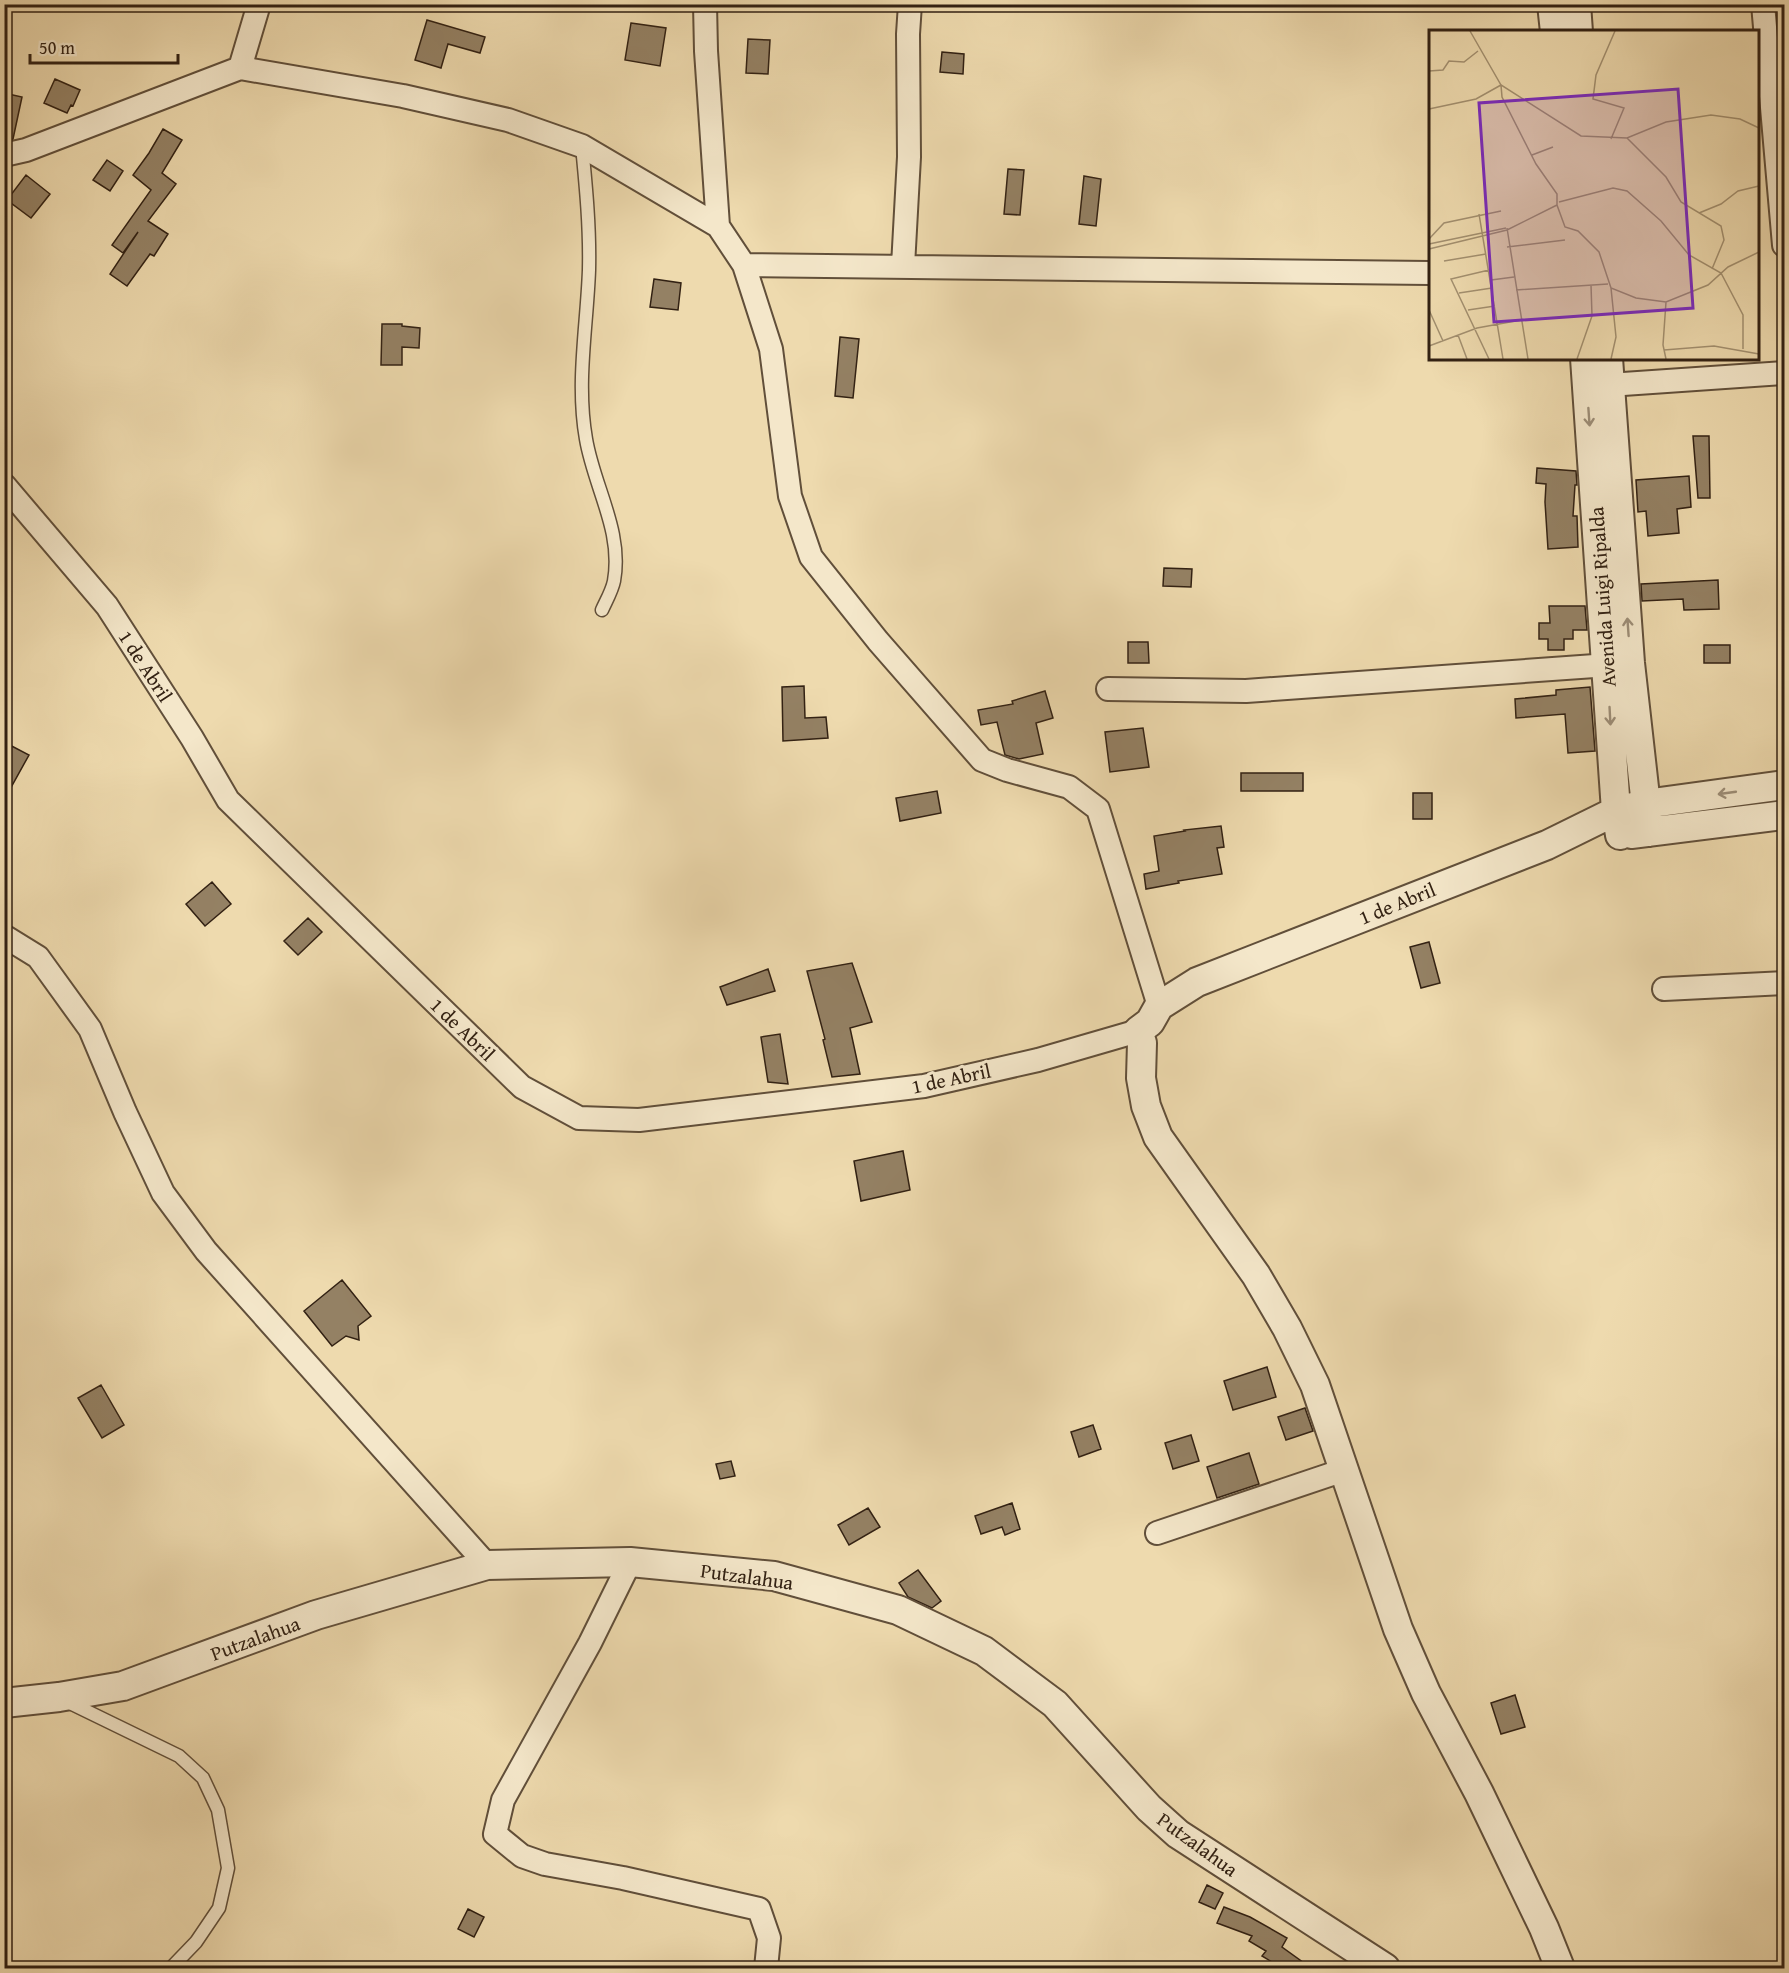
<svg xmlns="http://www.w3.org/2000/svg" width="1789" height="1973" font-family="'Gentium Book Plus',serif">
<rect width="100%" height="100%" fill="#eedaae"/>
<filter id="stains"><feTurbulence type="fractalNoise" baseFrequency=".00333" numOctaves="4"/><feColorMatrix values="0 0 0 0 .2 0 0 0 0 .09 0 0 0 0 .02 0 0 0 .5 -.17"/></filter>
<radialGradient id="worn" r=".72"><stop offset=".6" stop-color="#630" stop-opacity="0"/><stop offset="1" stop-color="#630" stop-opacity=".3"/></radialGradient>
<path fill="#948164" stroke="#322113" stroke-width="1.5" d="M 427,20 L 485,37 L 480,53 L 448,44 L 441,68 L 415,60 Z
M 631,23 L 666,28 L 660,66 L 625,60 Z
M 748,39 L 770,40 L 768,74 L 746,73 Z
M 942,52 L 964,54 L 963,74 L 940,72 Z
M 55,79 L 80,90 L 73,106 L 71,105 L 67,113 L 44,103 Z
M 4,93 L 22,97 L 13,139 L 4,141 Z
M 163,129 L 182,140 L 162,173 L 176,184 L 148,221 L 168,234 L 154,256 L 150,254 L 127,286 L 110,274 L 138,232 L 123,253 L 112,245 L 151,190 L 133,175 L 149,153 Z
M 107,160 L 123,171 L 110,191 L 93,180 Z
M 1008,169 L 1024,170 L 1020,215 L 1004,214 Z
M 26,175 L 50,194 L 31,218 L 7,200 Z
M 1084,176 L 1101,179 L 1096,226 L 1079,224 Z
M 654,279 L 681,283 L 678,310 L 650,307 Z
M 382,324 L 402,324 L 402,326 L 420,328 L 419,348 L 402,347 L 402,365 L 381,365 Z
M 840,337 L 859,339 L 853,398 L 835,396 Z
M 1693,436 L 1709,436 L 1710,498 L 1698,498 Z
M 1537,468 L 1576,471 L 1577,485 L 1575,485 L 1573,516 L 1577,516 L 1578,547 L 1548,549 L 1545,502 L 1546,484 L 1536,483 Z
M 1689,476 L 1691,507 L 1677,509 L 1679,533 L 1648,536 L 1646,511 L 1638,512 L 1636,480 Z
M 1164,568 L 1192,569 L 1191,587 L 1163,586 Z
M 1718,580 L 1719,609 L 1684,610 L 1683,599 L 1642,601 L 1641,584 Z
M 1549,606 L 1585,606 L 1587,630 L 1573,630 L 1573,639 L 1564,639 L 1564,650 L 1548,650 L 1548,639 L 1539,639 L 1539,623 L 1550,623 Z
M 1128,642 L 1148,642 L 1149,663 L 1128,663 Z
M 1704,645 L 1730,645 L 1730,663 L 1704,663 Z
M 804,686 L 805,718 L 826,717 L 828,738 L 783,741 L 782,687 Z
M 1590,687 L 1595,751 L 1568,753 L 1565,714 L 1516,718 L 1515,699 L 1556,695 L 1556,690 Z
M 1045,691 L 1053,718 L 1036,723 L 1043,754 L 1019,759 L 1005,755 L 997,722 L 981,725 L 978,710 L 1013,704 L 1012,701 Z
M 1143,728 L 1149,767 L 1110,772 L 1105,732 Z
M 4,742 L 29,755 L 4,800 Z
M 1241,773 L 1303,773 L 1303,791 L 1241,791 Z
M 937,791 L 941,813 L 900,821 L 896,798 Z
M 1413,793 L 1432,793 L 1432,819 L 1413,819 Z
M 1221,826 L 1224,847 L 1217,848 L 1222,874 L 1178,881 L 1179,883 L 1146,889 L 1144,874 L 1159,871 L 1154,836 L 1185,831 L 1184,830 Z
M 212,882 L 231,904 L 205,926 L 186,904 Z
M 308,918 L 322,932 L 298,955 L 284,941 Z
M 1429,942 L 1440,983 L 1421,988 L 1410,947 Z
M 852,963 L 872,1022 L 850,1028 L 860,1074 L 832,1077 L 823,1040 L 825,1039 L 807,971 Z
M 768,969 L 775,991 L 727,1005 L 720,987 Z
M 780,1034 L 788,1084 L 768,1082 L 761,1037 Z
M 903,1151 L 910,1190 L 861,1201 L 854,1161 Z
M 342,1280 L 371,1316 L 358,1326 L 359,1340 L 346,1336 L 332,1346 L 304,1311 Z
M 1267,1367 L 1276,1397 L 1233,1410 L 1224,1381 Z
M 101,1385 L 124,1425 L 102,1438 L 78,1398 Z
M 1305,1408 L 1313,1431 L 1286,1440 L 1278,1417 Z
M 1093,1425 L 1101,1449 L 1079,1457 L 1071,1432 Z
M 1191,1435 L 1199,1461 L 1173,1469 L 1165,1443 Z
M 1249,1453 L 1259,1484 L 1217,1498 L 1207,1467 Z
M 731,1461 L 735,1476 L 720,1479 L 716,1464 Z
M 1012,1503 L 1020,1529 L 1005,1535 L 1002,1527 L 981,1534 L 975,1516 Z
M 868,1508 L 880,1527 L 849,1545 L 838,1525 Z
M 918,1570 L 941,1601 L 932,1608 L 908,1597 L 899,1583 Z
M 1515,1695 L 1525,1727 L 1501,1734 L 1491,1703 Z
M 1207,1885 L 1223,1893 L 1215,1909 L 1199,1902 Z
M 1224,1907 L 1250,1917 L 1287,1938 L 1282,1947 L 1311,1968 L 1282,1968 L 1262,1956 L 1266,1951 L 1249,1941 L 1252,1936 L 1217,1923 Z
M 468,1909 L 484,1917 L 474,1937 L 458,1929 Z"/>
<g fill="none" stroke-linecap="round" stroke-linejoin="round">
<defs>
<path id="service" d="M 582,146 C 586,187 590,228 589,270 C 587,326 576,383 586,439 C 594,487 623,531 614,581 C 612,591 606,601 602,610
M 68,1702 L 179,1756 L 203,1778 L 218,1810 L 228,1868 L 219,1908 L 196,1942 L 171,1968"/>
<path id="minor" d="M 705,4 L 706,51 L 718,226
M 1763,4 L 1784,245
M 240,68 L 259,4
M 4,155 L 26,150 L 240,68 L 403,96 L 508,120 L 582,146 L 718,226 L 744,265 L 771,349 L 790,496 L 811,557 L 878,641 L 982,760 L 1007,770 L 1069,787 L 1098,809 L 1159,1006
M 744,265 L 1430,273
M 903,266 L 909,157 L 908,34 L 910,4
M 1594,386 L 1784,373
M 4,485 L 107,606 L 192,738 L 228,800 L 522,1087 L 579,1118 L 639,1120 L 924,1086 L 1038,1060 L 1138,1031
M 1108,689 L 1246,691 L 1623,664
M 4,936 L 38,957 L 90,1029 L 125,1112 L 163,1193 L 206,1251 L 487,1565
M 1664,989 L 1784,983
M 1157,1533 L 1344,1470
M 630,1562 L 590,1643 L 503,1800 L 495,1834 L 522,1856 L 545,1864 L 623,1878 L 759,1909 L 769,1938 L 766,1968"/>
<path id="tertiary" d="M 1552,4 L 1555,32
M 1576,4 L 1578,32
M 1585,358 L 1616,811 L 1620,835
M 1608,358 L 1630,663 L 1649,832
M 1631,834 L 1784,815
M 4,1703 L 59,1697 L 123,1686 L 316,1615 L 487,1565 L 630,1562 L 774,1576 L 898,1610 L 984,1651 L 1055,1704 L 1149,1808 L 1178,1834 L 1385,1968
M 1560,1968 L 1544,1928 L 1479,1793 L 1426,1693 L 1398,1629 L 1315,1385 L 1287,1328 L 1256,1275 L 1158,1137 L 1146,1106 L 1141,1078 L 1142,1043 L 1138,1031 L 1150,1022 L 1159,1006 L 1197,982 L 1547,845 L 1616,811 L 1645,804 L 1784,785"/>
</defs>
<use href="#service" stroke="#614f3a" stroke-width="15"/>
<use href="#minor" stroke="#614f3a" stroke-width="26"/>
<use href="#tertiary" stroke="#614f3a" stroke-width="32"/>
<use href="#service" stroke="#f4e7ca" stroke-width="12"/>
<use href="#minor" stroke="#f4e7ca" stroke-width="22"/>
<use href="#tertiary" stroke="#f4e7ca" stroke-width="28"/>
</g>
<defs><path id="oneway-shaft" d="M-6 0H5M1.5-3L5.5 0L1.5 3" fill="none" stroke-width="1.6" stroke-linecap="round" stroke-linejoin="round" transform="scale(1.5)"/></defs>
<g stroke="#9d8e78">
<use href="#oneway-shaft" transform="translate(1589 417) rotate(86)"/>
<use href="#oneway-shaft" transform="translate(1628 627) rotate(-94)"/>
<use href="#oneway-shaft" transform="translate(1610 716) rotate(87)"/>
<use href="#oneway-shaft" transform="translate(1727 793) rotate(172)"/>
</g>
<g text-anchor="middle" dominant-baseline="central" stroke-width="6" stroke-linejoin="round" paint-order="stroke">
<g font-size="20" fill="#322113" stroke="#f4e7ca">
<text transform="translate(1602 597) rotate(-94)">Avenida Luigi Ripalda</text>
<text transform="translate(146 666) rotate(57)">1 de Abril</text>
<text transform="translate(1397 903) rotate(-22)">1 de Abril</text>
<text transform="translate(463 1029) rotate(44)">1 de Abril</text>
<text transform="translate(951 1078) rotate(-12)">1 de Abril</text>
<text transform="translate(747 1576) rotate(8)">Putzalahua</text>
<text transform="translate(255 1638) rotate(-20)">Putzalahua</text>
<text transform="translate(1198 1844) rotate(36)">Putzalahua</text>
</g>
</g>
<g transform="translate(1429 30)">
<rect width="330" height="330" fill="#eedaae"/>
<path fill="none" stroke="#a39070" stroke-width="1.5" d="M 41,1 L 72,55 L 152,106 L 198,108 L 237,92 L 282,85 L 311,89 L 330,98M 0,41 L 14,40 L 20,31 L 35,32 L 49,21M 72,55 L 73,67 L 107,134 L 128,164 L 128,175 L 136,197 L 149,201 L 170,222 L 182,258 L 207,268 L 237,272 L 279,255 L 299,237 L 330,222M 0,79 L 47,69 L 72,55M 198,108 L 237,147 L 252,172 L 292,196 L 295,210 L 283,239M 182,109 L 195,78 L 164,69 L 167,45 L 186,1M 103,125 L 124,117M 130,172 L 184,158 L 198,161 L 232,191 L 260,225 L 292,243 L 314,285 L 314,319M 270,183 L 292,174 L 309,161 L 330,156M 50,184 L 74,329M 78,198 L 99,329M 0,209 L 15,193 L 72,181M 0,214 L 77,198M 78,217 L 136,210M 0,219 L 78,200 L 128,175M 15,231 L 57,224M 60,240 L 22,249 L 60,329M 62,250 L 85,247M 87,260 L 179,254M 30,263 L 63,258M 237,272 L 234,315 L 237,329M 0,280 L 14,311M 39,280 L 66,276M 29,305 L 38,329M 0,316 L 48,298 L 92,290M 235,320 L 285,316 L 330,324M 148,329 L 163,286 L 162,255M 182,329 L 187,307 L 182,258"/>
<path fill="#7b2cbf" fill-opacity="0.15" stroke="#7b2cbf" stroke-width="3" d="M 249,59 L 264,278 L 65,292 L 50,73 Z"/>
<rect width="330" height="330" fill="none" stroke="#322113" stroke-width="3"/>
</g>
<rect width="1789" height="1973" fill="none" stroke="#eedaae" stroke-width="24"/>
<rect x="6" y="6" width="1777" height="1961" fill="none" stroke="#322113" stroke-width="3"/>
<rect x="12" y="12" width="1765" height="1949" fill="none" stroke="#322113" stroke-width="1.5"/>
<path d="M30 54v9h148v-9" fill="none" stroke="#322113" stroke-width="3"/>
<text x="39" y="54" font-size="18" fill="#322113" stroke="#f4e7ca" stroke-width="4.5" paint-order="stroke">50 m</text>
<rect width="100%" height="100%" filter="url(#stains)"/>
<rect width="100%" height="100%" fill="url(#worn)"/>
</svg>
